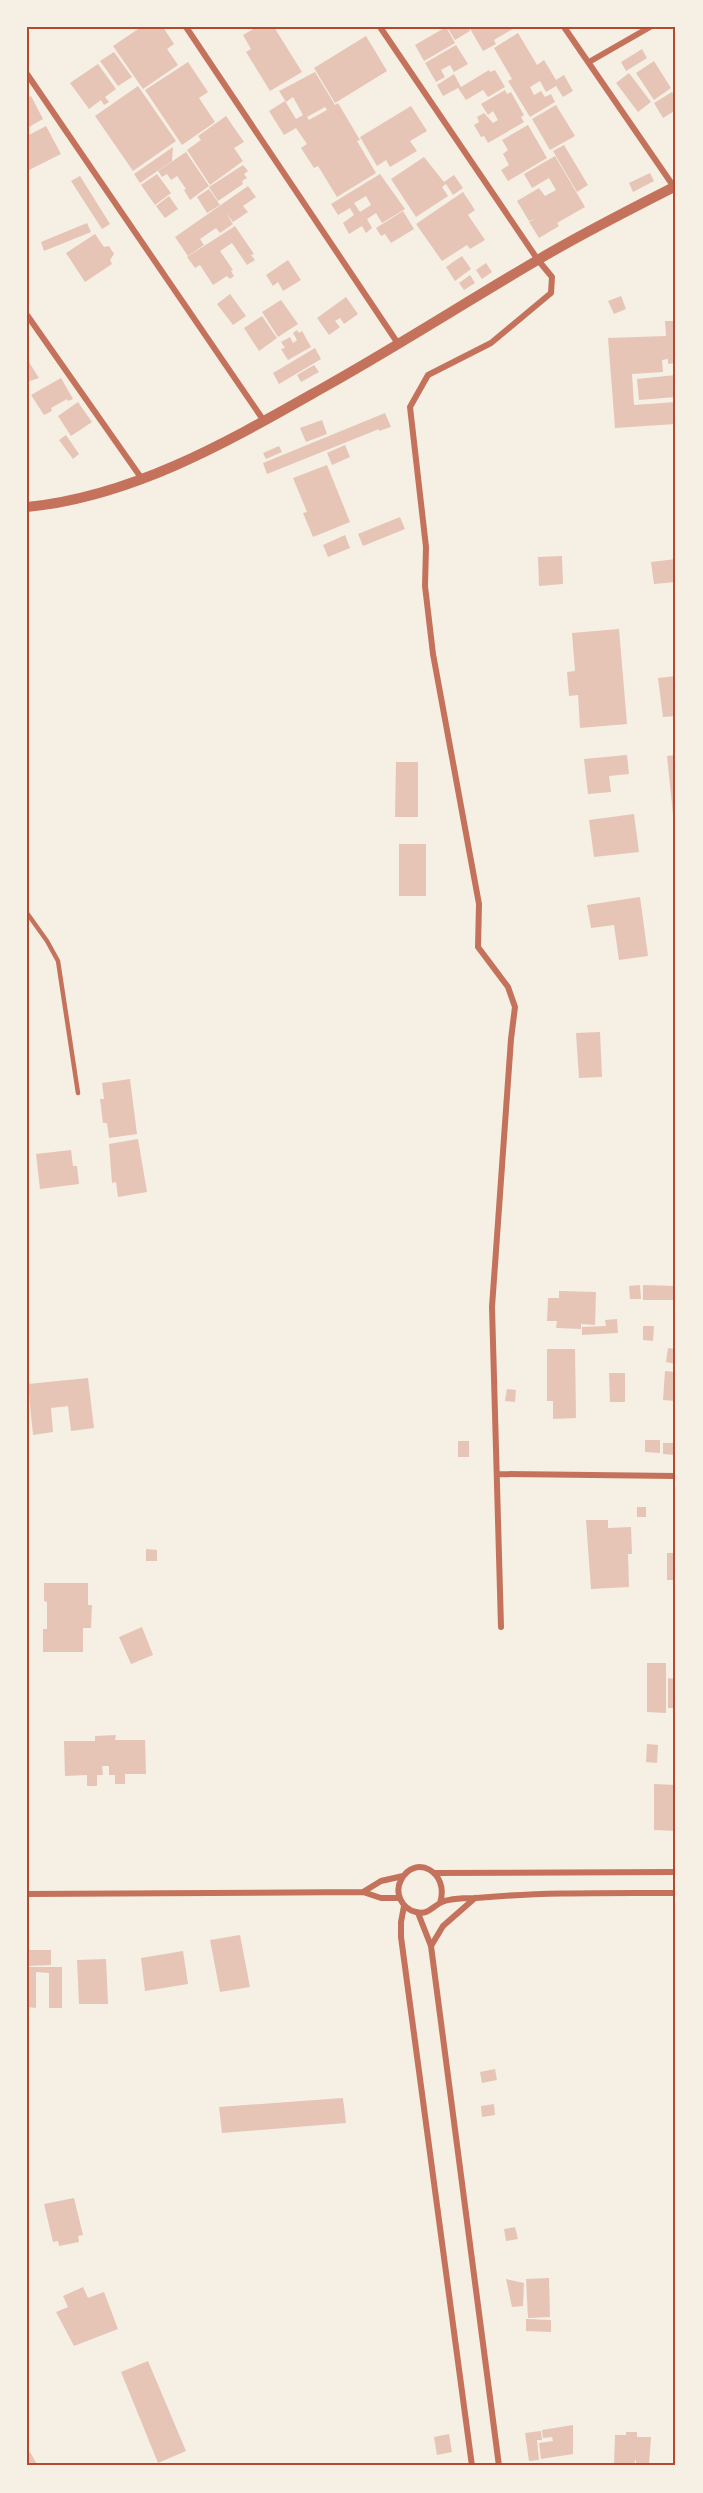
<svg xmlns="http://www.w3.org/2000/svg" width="703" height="2493" font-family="'Source Sans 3',sans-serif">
<rect width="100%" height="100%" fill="#f6efe4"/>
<path fill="#e6c5b7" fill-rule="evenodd" d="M 141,27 L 163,27 L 174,44 L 167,49 L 178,65 L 143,89 L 113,46 Z
M 257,27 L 274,27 L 302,72 L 270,91 L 246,52 L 251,49 L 243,35 Z
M 446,27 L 455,43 L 424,61 L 415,45 Z
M 447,27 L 468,27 L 470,31 L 455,40 Z
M 469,27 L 516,27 L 494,40 L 496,44 L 483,51 Z
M 518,33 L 537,65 L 544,60 L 556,80 L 564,75 L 573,91 L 563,97 L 556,86 L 546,92 L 540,81 L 530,87 L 534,95 L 541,91 L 545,97 L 551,94 L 555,102 L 530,117 L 508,81 L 512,79 L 494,48 Z
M 366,36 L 387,71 L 335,103 L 314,68 Z
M 456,45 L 468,64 L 454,72 L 450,65 L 441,70 L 445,77 L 436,82 L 425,63 Z
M 642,49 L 647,58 L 626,71 L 621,62 Z
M 114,52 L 132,77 L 118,86 L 100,61 Z
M 654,61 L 671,88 L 654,100 L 636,73 Z
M 188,62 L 208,92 L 199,98 L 215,122 L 182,145 L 145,90 Z
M 98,64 L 116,89 L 105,97 L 109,102 L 104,105 L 101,100 L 89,109 L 70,83 Z
M 489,70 L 490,72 L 495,70 L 505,87 L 488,97 L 483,90 L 466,100 L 458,88 L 443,96 L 437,85 L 454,74 L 461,87 Z
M 315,72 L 335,105 L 338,103 L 360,140 L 357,141 L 376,173 L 337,197 L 318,166 L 314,168 L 301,148 L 307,144 L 296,128 L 284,135 L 269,111 L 285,101 L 296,119 L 303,115 L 293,97 L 286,102 L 279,91 ZM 325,107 L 327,110 L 309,120 L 307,117 Z
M 629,73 L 651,102 L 638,112 L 616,83 Z
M 138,86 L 176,141 L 133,171 L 95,116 Z
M 505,90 L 507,94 L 511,92 L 524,115 L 521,117 L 524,122 L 488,143 L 484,136 L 481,137 L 474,125 L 479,122 L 477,117 L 484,113 L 493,123 L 498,120 L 493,111 L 488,115 L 481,104 Z
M 672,92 L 676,98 L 676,110 L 663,118 L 654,103 Z
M 31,96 L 43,119 L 29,127 L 27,98 Z
M 556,105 L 575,136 L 550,150 L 532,119 Z
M 411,106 L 427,131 L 410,141 L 417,151 L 390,167 L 386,160 L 377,166 L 360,137 Z
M 226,116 L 244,142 L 234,148 L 243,161 L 210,185 L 187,150 L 201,140 L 198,136 Z
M 528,125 L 547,158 L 508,181 L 501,170 L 509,165 L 503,154 L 508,150 L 502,140 Z
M 46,126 L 61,154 L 27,171 L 27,136 Z
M 564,145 L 588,185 L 577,192 L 553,151 Z
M 173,147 L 172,161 L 140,183 L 134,174 Z
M 186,152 L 209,186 L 190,200 L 184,190 L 186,189 L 177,176 L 171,180 L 167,174 L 162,177 L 158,171 Z
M 555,156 L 585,207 L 557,223 L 559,226 L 539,238 L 529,222 L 535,219 L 529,221 L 517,201 L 539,188 L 545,196 L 556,190 L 549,178 L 532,188 L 524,174 Z
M 424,157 L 444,182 L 454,175 L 463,188 L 453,195 L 446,184 L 442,187 L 448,196 L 416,217 L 391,179 Z
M 243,165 L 248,171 L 244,174 L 247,178 L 242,181 L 243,184 L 218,201 L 209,187 Z
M 650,173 L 654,181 L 633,192 L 629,183 Z
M 157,174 L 171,193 L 155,205 L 141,185 Z
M 380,174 L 405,209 L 382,223 L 376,213 L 367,219 L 372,228 L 366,233 L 362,226 L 349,234 L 343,223 L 354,215 L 350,208 L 338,215 L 331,204 ZM 366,196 L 371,205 L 360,212 L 354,203 Z
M 80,176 L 110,224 L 102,229 L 71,181 Z
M 248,186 L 256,197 L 243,206 L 248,212 L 233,222 L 226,213 L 233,224 L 220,233 L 216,228 L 200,239 L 204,245 L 188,256 L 175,237 Z
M 209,189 L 220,205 L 207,213 L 197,197 Z
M 463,192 L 475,210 L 468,215 L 485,240 L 470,249 L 467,245 L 442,261 L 416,224 Z
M 169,196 L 178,209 L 165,218 L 156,206 Z
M 403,211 L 414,229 L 391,243 L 385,234 L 381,236 L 376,228 Z
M 87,223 L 91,232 L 44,251 L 41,242 Z
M 235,226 L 254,254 L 251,255 L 255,260 L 247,265 L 232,243 L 220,251 L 233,270 L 231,271 L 234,276 L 230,279 L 227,276 L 213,285 L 200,265 L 195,268 L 187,257 Z
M 95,234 L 104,247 L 109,246 L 114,254 L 110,260 L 112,264 L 85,282 L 66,253 Z
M 462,256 L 471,269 L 455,281 L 446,267 Z
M 288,260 L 301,280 L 283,291 L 278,282 L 273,286 L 266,275 Z
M 486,263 L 492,272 L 482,279 L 476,270 Z
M 470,275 L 475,283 L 464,290 L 459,283 Z
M 230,294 L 246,316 L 233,325 L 217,304 Z
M 621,296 L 626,309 L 614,314 L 608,301 Z
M 346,297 L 358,314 L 344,324 L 340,318 L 335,321 L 340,327 L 329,335 L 317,318 Z
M 281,300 L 298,324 L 278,337 L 262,312 Z
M 262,316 L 277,338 L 259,351 L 244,328 Z
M 665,321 L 676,321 L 676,363 L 668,364 L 668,359 L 662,360 L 663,372 L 632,374 L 634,405 L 676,402 L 676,424 L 615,428 L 608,338 L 666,336 Z
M 297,330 L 299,333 L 302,331 L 311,347 L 288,360 L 281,349 L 285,348 L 281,342 L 290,337 L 293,343 L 297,340 L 293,333 Z
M 315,348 L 321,359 L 279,384 L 273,373 Z
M 27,359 L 39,378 L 27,382 Z
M 314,365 L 319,372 L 301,382 L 297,375 Z
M 676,375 L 676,397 L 639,400 L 637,379 Z
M 61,378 L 73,399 L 68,401 L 67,399 L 51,408 L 52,411 L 44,415 L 31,395 Z
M 78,402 L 92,422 L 71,436 L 58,416 Z
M 385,413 L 391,427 L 379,431 L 379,429 L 267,474 L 263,463 Z
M 322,420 L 327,434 L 306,442 L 300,428 Z
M 66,435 L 79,454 L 73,459 L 59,440 Z
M 345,445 L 350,457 L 332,465 L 327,453 Z
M 279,446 L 282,452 L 266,459 L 263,453 Z
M 327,465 L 350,522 L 313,537 L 303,513 L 307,512 L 293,478 Z
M 400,517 L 405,529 L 363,546 L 358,534 Z
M 345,535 L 350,548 L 328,557 L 323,545 Z
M 562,556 L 563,584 L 539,586 L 538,557 Z
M 676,559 L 676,582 L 654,584 L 651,562 Z
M 619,629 L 627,724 L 580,728 L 578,695 L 569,696 L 567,672 L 575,671 L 572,633 Z
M 676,676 L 676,716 L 663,717 L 658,678 Z
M 627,755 L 629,774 L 609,776 L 611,792 L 588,794 L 584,759 Z
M 676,755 L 676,824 L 674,824 L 667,756 Z
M 396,762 L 418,762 L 418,817 L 395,817 Z
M 634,814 L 639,852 L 594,857 L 589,820 Z
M 399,844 L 426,844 L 426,896 L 399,896 Z
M 640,897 L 648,956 L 619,960 L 614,925 L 591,928 L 587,905 Z
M 600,1032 L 602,1077 L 579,1078 L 576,1033 Z
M 130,1079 L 137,1134 L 109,1138 L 107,1123 L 103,1123 L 100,1099 L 104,1099 L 102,1083 Z
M 138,1139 L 147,1192 L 118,1197 L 116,1182 L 112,1183 L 109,1144 Z
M 71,1150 L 73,1166 L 77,1166 L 79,1184 L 40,1189 L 36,1154 Z
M 640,1285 L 641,1299 L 630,1299 L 629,1286 Z
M 643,1285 L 676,1286 L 676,1300 L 643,1300 Z
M 559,1291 L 596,1292 L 595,1325 L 581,1324 L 581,1329 L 556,1328 L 557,1321 L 547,1321 L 548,1298 L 559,1298 Z
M 617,1319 L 618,1333 L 582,1335 L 582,1327 L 606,1326 L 605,1320 Z
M 643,1326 L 654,1326 L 653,1341 L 643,1340 Z
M 668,1348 L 676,1349 L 676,1364 L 666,1362 Z
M 547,1349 L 575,1349 L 576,1418 L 553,1419 L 553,1401 L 547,1401 Z
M 665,1371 L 676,1372 L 676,1401 L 663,1400 Z
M 609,1373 L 625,1373 L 625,1402 L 610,1402 Z
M 88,1378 L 94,1428 L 71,1431 L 68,1406 L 51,1408 L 53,1432 L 33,1435 L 28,1384 Z
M 507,1389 L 516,1390 L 515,1402 L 505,1401 Z
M 645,1440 L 660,1440 L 660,1453 L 645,1452 Z
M 458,1441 L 469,1441 L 469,1457 L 458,1457 Z
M 663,1443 L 676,1443 L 676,1455 L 663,1454 Z
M 637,1507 L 646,1507 L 646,1517 L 637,1517 Z
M 586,1520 L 608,1520 L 608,1528 L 631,1527 L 632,1554 L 628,1554 L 629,1587 L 591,1589 Z
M 146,1549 L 157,1550 L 157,1561 L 146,1561 Z
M 667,1553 L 676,1553 L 676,1580 L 667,1580 Z
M 44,1583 L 88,1583 L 88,1605 L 92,1605 L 91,1628 L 83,1628 L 83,1652 L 43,1652 L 43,1629 L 47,1629 L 47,1602 L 44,1601 Z
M 142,1627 L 153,1655 L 131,1664 L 119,1637 Z
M 647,1663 L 666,1663 L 666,1713 L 647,1712 Z
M 668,1678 L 676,1679 L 676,1708 L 668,1708 Z
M 116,1735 L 115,1740 L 145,1740 L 146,1774 L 125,1774 L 125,1784 L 115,1784 L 115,1775 L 109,1775 L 109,1766 L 102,1766 L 103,1775 L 97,1775 L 97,1786 L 87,1786 L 87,1775 L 65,1776 L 64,1741 L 95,1741 L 95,1736 Z
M 647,1744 L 658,1745 L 657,1763 L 646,1762 Z
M 654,1784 L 676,1785 L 676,1831 L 654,1830 Z
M 240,1935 L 250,1987 L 220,1992 L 210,1940 Z
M 27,1950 L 51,1950 L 51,1965 L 27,1966 Z
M 183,1951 L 188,1984 L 145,1991 L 141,1958 Z
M 106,1959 L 108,2004 L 79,2004 L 77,1960 Z
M 27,1967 L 62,1967 L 62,2008 L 49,2008 L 49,1973 L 36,1972 L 36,2008 L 27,2007 Z
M 495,2069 L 497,2080 L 482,2083 L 480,2072 Z
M 343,2098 L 346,2123 L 222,2133 L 219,2107 Z
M 494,2104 L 495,2115 L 482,2117 L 481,2106 Z
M 74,2198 L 83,2235 L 78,2236 L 79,2242 L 59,2246 L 58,2241 L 53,2242 L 44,2204 Z
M 515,2227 L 518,2239 L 506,2241 L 504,2229 Z
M 549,2278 L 550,2317 L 528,2318 L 526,2279 Z
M 506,2279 L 524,2283 L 523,2306 L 512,2307 Z
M 83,2287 L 88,2298 L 104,2292 L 118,2329 L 74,2346 L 56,2312 L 68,2307 L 63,2296 Z
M 526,2319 L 551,2320 L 551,2332 L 526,2331 Z
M 148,2361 L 186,2451 L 158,2463 L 121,2372 Z
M 573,2425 L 573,2454 L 541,2459 L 539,2443 L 553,2441 L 552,2437 L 543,2438 L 542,2430 Z
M 541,2431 L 542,2440 L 537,2440 L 539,2460 L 529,2461 L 525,2433 Z
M 626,2432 L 637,2432 L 637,2437 L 651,2437 L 649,2465 L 636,2466 L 636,2459 L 633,2466 L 614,2466 L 615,2435 L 626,2435 Z
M 449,2434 L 452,2452 L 437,2455 L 434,2437 Z
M 30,2452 L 38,2466 L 27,2466 L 27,2454 Z"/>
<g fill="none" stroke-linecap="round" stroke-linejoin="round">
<path stroke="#c5725c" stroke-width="4.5" d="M 27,913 L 47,941 L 58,961 L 78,1093"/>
<path stroke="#c5725c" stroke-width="6" d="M 186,27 L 399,345
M 380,27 L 538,260 L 552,277 L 551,293 L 491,343 L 428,375 L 410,407 L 426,547 L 425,586 L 433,654 L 479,904 L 478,947 L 508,987 L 515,1007 L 511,1039 L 492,1307 L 501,1627
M 564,27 L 674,187
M 589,62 L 650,27
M 27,74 L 264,421
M 27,315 L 142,479
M 497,1474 L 676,1476
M 435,1873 L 676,1872
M 363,1892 L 381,1881 L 403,1876
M 27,1894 L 363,1892 L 381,1898 L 399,1898
M 440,1903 C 450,1872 415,1853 401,1880 C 394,1893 402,1909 416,1912 C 428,1915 431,1908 440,1903 C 448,1898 466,1898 476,1898 C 542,1892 609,1893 676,1893
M 404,1906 L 401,1922 L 401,1937 L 472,2466
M 418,1913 L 431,1946 L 499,2466
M 431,1946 L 443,1926 L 475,1898"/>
<path stroke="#c5725c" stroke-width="10" d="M 27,507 C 137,496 234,438 328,385 C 399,345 466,302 536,261 C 581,234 629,210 676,186"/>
</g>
<rect width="703" height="2493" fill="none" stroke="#f6efe4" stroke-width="57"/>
<rect x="28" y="28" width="646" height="2436" fill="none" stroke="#b5482f" stroke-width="2"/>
</svg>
